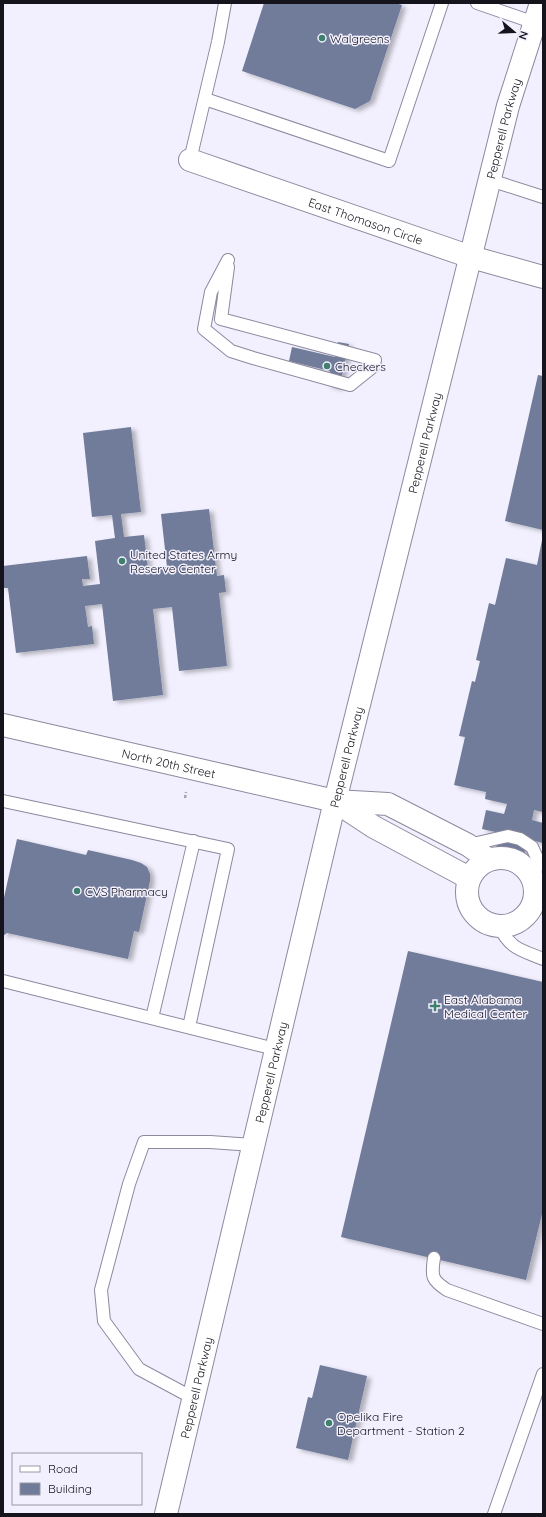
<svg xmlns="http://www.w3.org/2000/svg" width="546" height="1517" font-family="Quicksand,sans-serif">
<defs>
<filter id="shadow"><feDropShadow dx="4.5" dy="2.5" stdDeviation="2" flood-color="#0004"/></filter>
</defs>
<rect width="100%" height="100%" fill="#f2f0fe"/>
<path fill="#707b99" filter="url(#shadow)" d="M 264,3 L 395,3 L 402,5 L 370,101 L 355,109 L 242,71 Z
M 338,342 L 349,344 L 339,388 L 327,385 L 330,371 L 289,361 L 292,347 L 335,357 Z
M 538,375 L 543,376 L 543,530 L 505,521 Z
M 131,427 L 141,512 L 121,514 L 124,537 L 144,535 L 148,569 L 167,567 L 161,514 L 209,509 L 217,576 L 224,575 L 226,592 L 219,593 L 227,666 L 179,671 L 172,607 L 153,609 L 163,695 L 113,701 L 102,604 L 85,606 L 88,627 L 92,626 L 94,644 L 16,653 L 8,588 L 3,588 L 3,566 L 87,556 L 90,579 L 82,579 L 83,586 L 100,584 L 95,541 L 115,538 L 112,515 L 92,517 L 83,433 Z
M 542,540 L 543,812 L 534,810 L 532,820 L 543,823 L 543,843 L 527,839 L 524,855 L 496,848 L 500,833 L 482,829 L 486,810 L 504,814 L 507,804 L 485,799 L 486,792 L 454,785 L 465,737 L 459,736 L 472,681 L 475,682 L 480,661 L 476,660 L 489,603 L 495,605 L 506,558 L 537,565 Z
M 17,839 L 86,855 L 88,850 L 132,860 L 141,863 L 147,867 L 150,874 L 150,881 L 139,932 L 134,931 L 128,959 L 7,933 L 3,936 L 3,902 Z
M 408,951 L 543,982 L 543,1210 L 526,1280 L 341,1237 Z
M 320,1365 L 367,1376 L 348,1460 L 296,1448 L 308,1397 L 312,1398 Z"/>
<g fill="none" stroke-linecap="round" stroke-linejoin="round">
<defs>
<path id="lane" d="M 477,3 L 535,23
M 205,99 L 389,161 L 442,3
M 190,160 L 218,42 L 225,3
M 490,180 L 543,197
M 228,260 L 211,292 L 204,329 L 231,351 L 253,358 L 350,385 L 375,365
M 228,267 L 221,319 L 375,360
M 3,801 L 228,849 L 189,1027
M 468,845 L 508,836 L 520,839 L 532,847 L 538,860 L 534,879
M 499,926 C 510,949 521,950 543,959
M 3,981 L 275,1049
M 152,1018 L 194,841
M 434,1258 C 431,1277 432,1280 447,1290 L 543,1324
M 193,1398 L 139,1369 L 104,1321 L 101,1290 L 129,1184 L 144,1142 L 210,1142 L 253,1145
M 494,1514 L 543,1374"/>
<g id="street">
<path id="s1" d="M 190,160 L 471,257 L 543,277"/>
<path id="s2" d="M 3,725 L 335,801 L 388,804 L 468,845 L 488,859"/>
<path d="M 336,802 L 374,827 L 469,878"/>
<circle cx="501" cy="892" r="34"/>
</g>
<g id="primary">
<path id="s3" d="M 166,1514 L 335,801 L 508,106 L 541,3"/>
</g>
</defs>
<use href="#lane" stroke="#8d899e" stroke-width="14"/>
<use href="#street" stroke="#8d899e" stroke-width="24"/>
<use href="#primary" stroke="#8d899e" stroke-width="24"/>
<path stroke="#a2a1ac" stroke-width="2.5" stroke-dasharray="3 2" stroke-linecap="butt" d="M 185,798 L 186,792"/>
<use href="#lane" stroke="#fff" stroke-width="12"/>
<use href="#street" stroke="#fff" stroke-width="22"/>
<use href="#primary" stroke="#fff" stroke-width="22"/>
</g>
<g fill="#3f7f6e" stroke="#f2f0fe" stroke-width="1.5">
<circle cx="322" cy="38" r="4"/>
<circle cx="327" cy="366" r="4"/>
<circle cx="122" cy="561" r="4"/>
<circle cx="77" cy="891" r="4"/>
<path d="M433 1000h4v4h4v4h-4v4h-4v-4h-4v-4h4z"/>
<circle cx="329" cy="1423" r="4"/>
</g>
<g text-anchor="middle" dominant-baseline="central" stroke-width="3" stroke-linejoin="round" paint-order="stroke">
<g font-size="12" fill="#15141c" stroke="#f2f0fe" text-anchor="start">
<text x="330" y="38">Walgreens</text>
<text x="335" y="366">Checkers</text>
<text x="130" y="554">United States Army<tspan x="130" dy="14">Reserve Center</tspan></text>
<text x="85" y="891">CVS Pharmacy</text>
<text x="444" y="999">East Alabama<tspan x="444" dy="14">Medical Center</tspan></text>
<text x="337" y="1416">Opelika Fire<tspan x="337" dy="14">Department - Station 2</tspan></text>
</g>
<g font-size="12" fill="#15141c" stroke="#f2f0fe">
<text stroke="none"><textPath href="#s3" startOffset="1426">Pepperell Parkway</textPath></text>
<text stroke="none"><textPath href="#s1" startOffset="186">East Thomason Circle</textPath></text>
<text stroke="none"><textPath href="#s3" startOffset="1102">Pepperell Parkway</textPath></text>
<text stroke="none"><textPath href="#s3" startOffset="778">Pepperell Parkway</textPath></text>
<text stroke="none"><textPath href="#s2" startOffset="170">North 20th Street</textPath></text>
<text stroke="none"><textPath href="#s3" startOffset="454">Pepperell Parkway</textPath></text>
<text stroke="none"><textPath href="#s3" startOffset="130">Pepperell Parkway</textPath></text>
</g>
</g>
<rect width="546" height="1517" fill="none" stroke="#15141c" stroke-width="8"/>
<rect x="12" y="1453" width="130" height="52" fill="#f2f0fe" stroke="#9a98a4"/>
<rect x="20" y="1466" width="20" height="6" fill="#ffffff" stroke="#9a98a4"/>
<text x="48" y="1473" font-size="12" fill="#15141c">Road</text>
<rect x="20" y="1483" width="20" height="12" fill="#707b99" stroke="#9a98a4"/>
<text x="48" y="1493" font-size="12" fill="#15141c">Building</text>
<g transform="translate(514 32) rotate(109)" stroke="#f2f0fe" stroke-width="3" paint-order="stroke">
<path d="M0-3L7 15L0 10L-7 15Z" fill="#15141c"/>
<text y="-6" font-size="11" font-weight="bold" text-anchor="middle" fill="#15141c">N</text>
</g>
</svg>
